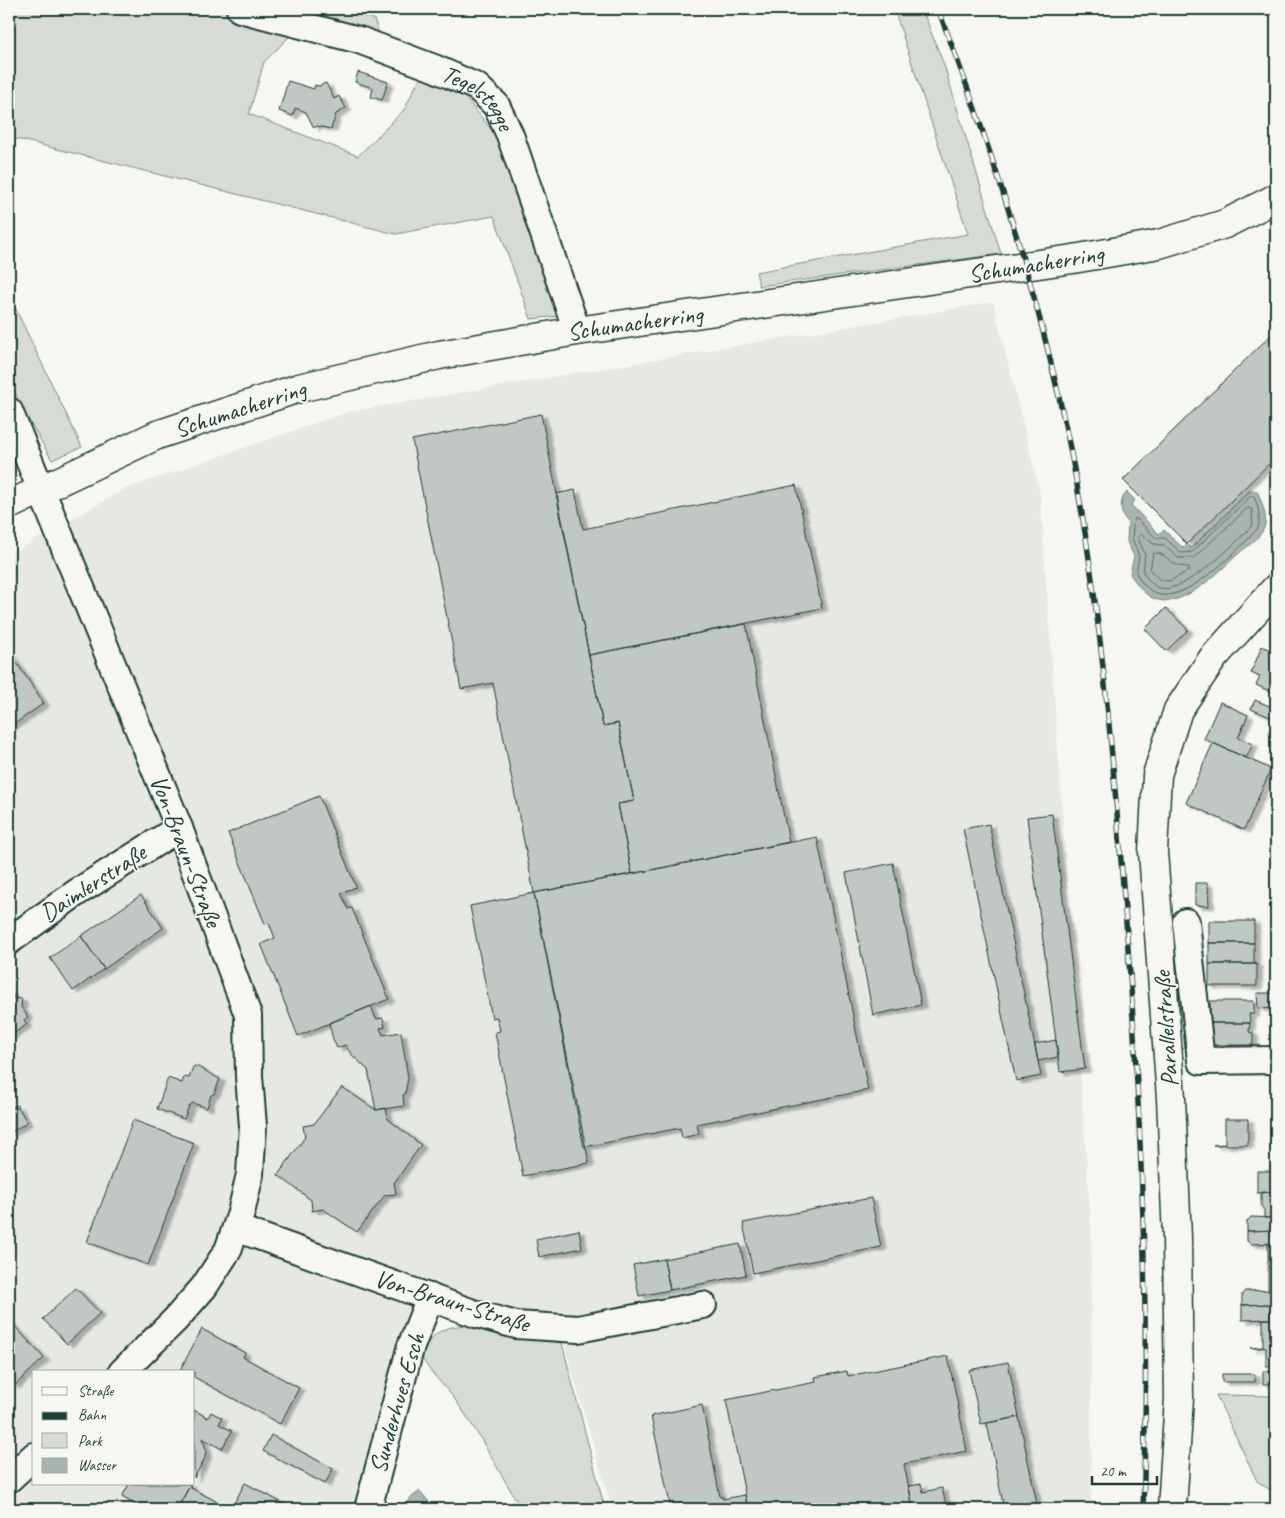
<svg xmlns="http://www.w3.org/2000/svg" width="1285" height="1518" font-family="Caveat,sans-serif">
<defs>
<filter id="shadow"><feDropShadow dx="5.5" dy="3" stdDeviation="1" flood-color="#0004"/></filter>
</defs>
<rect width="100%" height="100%" fill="#f6f6f2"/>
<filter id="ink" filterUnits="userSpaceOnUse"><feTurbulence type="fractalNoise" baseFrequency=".02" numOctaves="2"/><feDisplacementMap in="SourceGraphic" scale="10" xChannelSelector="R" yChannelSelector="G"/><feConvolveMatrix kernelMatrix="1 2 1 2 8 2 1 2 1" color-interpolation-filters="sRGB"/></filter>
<g filter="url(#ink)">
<path fill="#e6e8e4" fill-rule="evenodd" d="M 993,302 L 1040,493 L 1091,1229 L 1091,1509 L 612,1509 L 563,1340 L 416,1301 L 366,1509 L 9,1509 L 9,555 L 125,489 L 348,412 ZM 34,1372 L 194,1372 L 194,1484 L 34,1484 Z"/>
<path fill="#d6dbd6" stroke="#7a8c85" d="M 9,9 L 234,9 L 296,30 L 264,62 L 249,114 L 358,156 L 404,110 L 422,73 L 464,96 L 502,143 L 559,316 L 531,319 L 494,216 L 396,234 L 9,137 Z
M 279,9 L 341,9 L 374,19 L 380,37 Z
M 894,9 L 922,9 L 944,65 L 1001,254 L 759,286 L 756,272 L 968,234 Z
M 9,295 L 82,447 L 52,460 L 19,403 L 9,376 Z
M 464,1325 L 562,1343 L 605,1509 L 522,1509 C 499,1473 481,1435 456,1401 C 444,1384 427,1371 419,1352 C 433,1334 440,1328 464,1325 Z
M 1216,1395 L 1276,1396 L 1276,1494 L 1257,1481 Z"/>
<path fill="#aab3ae" stroke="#72847d" d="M 1251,489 L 1258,493 C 1262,503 1269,520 1263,530 C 1258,540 1246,547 1238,554 C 1220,571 1185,607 1158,600 C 1145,597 1137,584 1130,574 L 1134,556 L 1127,542 L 1128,522 C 1119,514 1119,500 1127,492 L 1135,500 L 1131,505 L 1159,534 L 1164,530 L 1183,548 L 1187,544 L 1191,548 Z
M 420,1491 L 435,1509 L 411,1509 L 408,1500 Z"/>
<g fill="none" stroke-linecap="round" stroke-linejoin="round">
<path stroke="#576c65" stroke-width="1" d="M 1251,496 L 1254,496 C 1258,506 1261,518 1258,528 C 1240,549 1190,599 1161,595 C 1150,594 1141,582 1136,573 L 1139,556 L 1132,538 L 1134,519 L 1137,519 L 1156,538 L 1165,538 L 1181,553 L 1192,552 Z
M 1248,508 L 1252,509 L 1253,525 C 1237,542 1183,596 1159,588 C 1152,586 1147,578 1143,572 L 1145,555 L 1138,538 L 1140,534 L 1154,544 L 1164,545 L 1178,558 L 1193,558 Z
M 1156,553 C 1169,554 1169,567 1189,567 L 1190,570 L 1170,581 L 1160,580 L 1150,570 L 1153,554 Z"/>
</g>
<path fill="#c1c8c3" stroke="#1f3d34" filter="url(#shadow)" d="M 358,72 L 388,82 L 382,100 L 371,97 L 373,88 L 355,82 Z
M 288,81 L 314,89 L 315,85 L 319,86 L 326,83 L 334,99 L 339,96 L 346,108 L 336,114 L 331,129 L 317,126 L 314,128 L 306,112 L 295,108 L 293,116 L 279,111 Z
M 1276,330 L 1276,457 L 1187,544 L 1123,480 Z
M 541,414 L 603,726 L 618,723 L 634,801 L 618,804 L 632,874 L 534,893 L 493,683 L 461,689 L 412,440 Z
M 796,485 L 822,608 L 589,655 L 556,494 L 575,490 L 583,529 Z
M 1166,608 L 1188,630 L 1166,651 L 1145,629 Z
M 746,624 L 789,842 L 632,874 L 618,804 L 634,801 L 618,723 L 603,726 L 589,655 Z
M 1262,646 L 1276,653 L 1276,688 L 1274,693 L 1256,685 L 1260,677 L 1251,673 Z
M 9,652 L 44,703 L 9,728 Z
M 1255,700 L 1276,709 L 1272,718 L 1251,709 Z
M 1220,702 L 1248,715 L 1238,738 L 1253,744 L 1246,758 L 1204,739 Z
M 1213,743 L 1271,769 L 1244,830 L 1186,803 Z
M 319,796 L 356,887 L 341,893 L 348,909 L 352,908 L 389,999 L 298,1036 L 261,944 L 275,938 L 269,923 L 265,924 L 228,833 Z
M 1052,814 L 1085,1069 L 1060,1072 L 1027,817 Z
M 989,824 L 1041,1076 L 1016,1081 L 963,829 Z
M 817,837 L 868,1090 L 697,1124 L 699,1134 L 682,1138 L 680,1128 L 584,1147 L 534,893 Z
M 893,863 L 921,1005 L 873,1015 L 846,873 Z
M 1195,883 L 1208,883 L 1209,906 L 1195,905 Z
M 534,893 L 589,1163 L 523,1176 L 495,1032 L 500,1031 L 497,1017 L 492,1018 L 470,906 Z
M 141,895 L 163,928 L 104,969 L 81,936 Z
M 1209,921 L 1254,921 L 1254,943 L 1209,943 Z
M 81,936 L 104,969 L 73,991 L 50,958 Z
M 1209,943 L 1254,943 L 1254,963 L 1257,964 L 1209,964 Z
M 1209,964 L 1257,964 L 1257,986 L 1209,986 Z
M 9,990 L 14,998 L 22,999 L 21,1007 L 28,1017 L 24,1020 L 27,1024 L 9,1037 Z
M 1257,993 L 1276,993 L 1276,1009 L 1258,1008 Z
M 1210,1001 L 1254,1001 L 1254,1014 L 1249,1014 L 1250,1023 L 1210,1023 Z
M 371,1006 L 376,1019 L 383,1018 L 385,1027 L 380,1028 L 383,1035 L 401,1032 L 408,1078 L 405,1094 L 403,1095 L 404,1106 L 376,1110 L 368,1070 L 352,1055 L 345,1045 L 337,1048 L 333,1039 L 329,1023 Z
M 1210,1023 L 1250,1023 L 1249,1032 L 1253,1033 L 1253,1045 L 1209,1045 Z
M 1056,1040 L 1058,1057 L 1038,1061 L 1035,1044 Z
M 196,1066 L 220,1079 L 214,1094 L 211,1095 L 207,1108 L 193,1103 L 189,1106 L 184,1119 L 157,1109 L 168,1078 L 182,1083 L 184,1077 L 189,1078 L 193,1067 Z
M 1275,1080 L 1276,1080 L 1276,1112 L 1275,1112 Z
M 342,1087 L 376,1110 L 386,1108 L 388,1119 L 421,1145 L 394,1183 L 396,1194 L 385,1195 L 357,1232 L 323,1209 L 312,1211 L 311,1200 L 278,1175 L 305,1137 L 303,1126 L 314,1124 Z
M 17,1105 L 27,1122 L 9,1134 L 9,1110 Z
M 1225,1119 L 1248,1119 L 1248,1145 L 1213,1145 L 1225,1144 Z
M 133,1120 L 194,1143 L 148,1265 L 87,1242 Z
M 1257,1171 L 1276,1171 L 1276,1192 L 1257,1193 Z
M 1261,1192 L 1276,1192 L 1276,1218 L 1264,1218 L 1264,1210 L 1261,1206 Z
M 871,1198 L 881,1247 L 753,1273 L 743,1223 Z
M 1251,1217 L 1276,1218 L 1276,1230 L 1247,1231 L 1247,1221 Z
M 579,1230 L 582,1248 L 539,1257 L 536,1239 Z
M 1276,1230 L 1276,1243 L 1251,1244 L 1247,1241 L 1247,1231 Z
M 1276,1243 L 1276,1267 L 1268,1267 L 1268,1244 Z
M 740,1244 L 746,1275 L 670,1290 L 664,1259 Z
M 664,1259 L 670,1290 L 639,1296 L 633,1265 Z
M 1268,1267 L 1276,1267 L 1276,1291 L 1268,1291 Z
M 76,1288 L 100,1313 L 67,1344 L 43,1319 Z
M 1271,1290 L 1271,1304 L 1242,1305 L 1242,1294 L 1245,1291 Z
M 1271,1304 L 1271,1319 L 1242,1320 L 1242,1305 Z
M 1263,1319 L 1276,1319 L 1276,1365 L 1266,1366 L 1266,1348 L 1250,1348 L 1263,1347 Z
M 9,1320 L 44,1358 L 14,1386 L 9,1381 Z
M 202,1329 L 245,1353 L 243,1357 L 299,1388 L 280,1424 L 194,1377 L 194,1372 L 180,1370 Z
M 948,1356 L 967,1451 L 904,1464 L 913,1509 L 748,1509 L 726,1400 L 816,1382 L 815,1377 L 847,1371 L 848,1376 Z
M 1008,1362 L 1019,1417 L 981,1424 L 969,1370 Z
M 1263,1371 L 1270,1371 L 1270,1384 L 1263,1384 Z
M 1222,1374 L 1255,1374 L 1255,1382 L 1222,1382 Z
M 1271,1375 L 1276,1375 L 1276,1383 L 1271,1383 Z
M 702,1405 L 720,1497 L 723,1497 L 723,1499 L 745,1495 L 748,1509 L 671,1509 L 651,1416 Z
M 194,1410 L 208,1418 L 211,1412 L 222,1418 L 219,1424 L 232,1431 L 222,1449 L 202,1438 L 206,1449 L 205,1458 L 194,1478 Z
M 1019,1417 L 1038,1509 L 1004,1509 L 987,1423 Z
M 271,1435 L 333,1469 L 325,1484 L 263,1451 Z
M 245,1483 L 288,1506 L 286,1509 L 231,1509 Z
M 129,1484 L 191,1484 L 177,1509 L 143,1509 L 122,1497 Z
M 921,1484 L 923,1492 L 942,1488 L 947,1509 L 913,1509 L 909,1486 Z
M 189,1487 L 231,1509 L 177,1509 Z"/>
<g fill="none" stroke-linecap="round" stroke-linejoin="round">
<defs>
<g id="minor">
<path id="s1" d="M 240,9 L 359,40 L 434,68 L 477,87 L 496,105 L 510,135 L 577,331"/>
<path d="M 9,411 L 179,828 L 248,1015 L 249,1076 L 253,1126 L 250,1174 L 241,1213 L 228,1250 L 204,1287 L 175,1320 L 122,1372"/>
<path d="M 1186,922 L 1201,1061 L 1276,1060"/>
<path d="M 9,941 L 76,893 L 179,828"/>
<path d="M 236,1228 L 476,1314 L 516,1325 L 578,1329 L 703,1305"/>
<path d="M 9,1479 L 34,1456"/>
<path d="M 368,1509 L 410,1349 L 430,1297"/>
</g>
<path id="major" d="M 9,505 L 157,435 L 299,388 L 439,355 L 577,331 L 1073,259 L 1159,244 L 1225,224 L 1276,198
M 1172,1509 L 1179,1398 L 1177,1238 L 1171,1098 L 1153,852 L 1157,775 L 1178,710 L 1213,658 L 1276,588"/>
</defs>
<use href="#minor" stroke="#1f3d34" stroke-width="30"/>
<use href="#major" stroke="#1f3d34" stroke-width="31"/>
<use href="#minor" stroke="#f6f6f2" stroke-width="26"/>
<use href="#major" stroke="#f6f6f2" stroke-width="28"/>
<defs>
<path id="rail" d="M 938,9 C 993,151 1040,299 1070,448 C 1102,608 1114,773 1127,935 C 1142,1127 1150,1317 1143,1509"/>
</defs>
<use href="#rail" stroke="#1f3d34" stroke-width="5.5"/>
<use href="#rail" stroke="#f6f6f2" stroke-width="4" stroke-dasharray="11" stroke-linecap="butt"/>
</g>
</g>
<g text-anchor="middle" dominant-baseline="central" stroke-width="4" stroke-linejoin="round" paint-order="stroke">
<g font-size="25" fill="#1f3d34" stroke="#f6f6f2">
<text stroke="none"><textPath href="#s1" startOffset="258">Tegelstegge</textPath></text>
<text transform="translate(1036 264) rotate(-9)">Schumacherring</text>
<text transform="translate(635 323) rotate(-8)">Schumacherring</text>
<text transform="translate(240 409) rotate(-18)">Schumacherring</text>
<text transform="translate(186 851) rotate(69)">Von-Braun-Straße</text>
<text transform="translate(93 883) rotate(-33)">Daimlerstraße</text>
<text transform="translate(1166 1029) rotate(-94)">Parallelstraße</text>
<text transform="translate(452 1301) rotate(17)">Von-Braun-Straße</text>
<text transform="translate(397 1403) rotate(-74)">Sunderhues Esch</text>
</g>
</g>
<rect width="1285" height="1518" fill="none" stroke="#f6f6f2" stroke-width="30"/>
<rect x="15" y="15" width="1255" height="1488" fill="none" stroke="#1f3d34" stroke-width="2" filter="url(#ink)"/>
<rect x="32" y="1370" width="162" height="115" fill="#f6f6f2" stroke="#a0aca6"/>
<rect x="42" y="1387" width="25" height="8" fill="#f6f6f2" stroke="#a0aca6"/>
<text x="78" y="1396" font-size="15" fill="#1f3d34">Straße</text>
<rect x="42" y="1412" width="25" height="8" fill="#1f3d34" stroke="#a0aca6"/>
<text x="78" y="1420" font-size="15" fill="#1f3d34">Bahn</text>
<rect x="42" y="1433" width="25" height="15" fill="#d6dbd6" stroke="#a0aca6"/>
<text x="78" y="1446" font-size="15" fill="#1f3d34">Park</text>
<rect x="42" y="1458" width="25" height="15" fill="#aab3ae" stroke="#a0aca6"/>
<text x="78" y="1470" font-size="15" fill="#1f3d34">Wasser</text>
<path d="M1092 1476v8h65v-8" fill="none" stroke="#1f3d34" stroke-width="2.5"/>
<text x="1100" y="1476" font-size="15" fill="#1f3d34" stroke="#f6f6f2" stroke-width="4" paint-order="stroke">20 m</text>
</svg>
